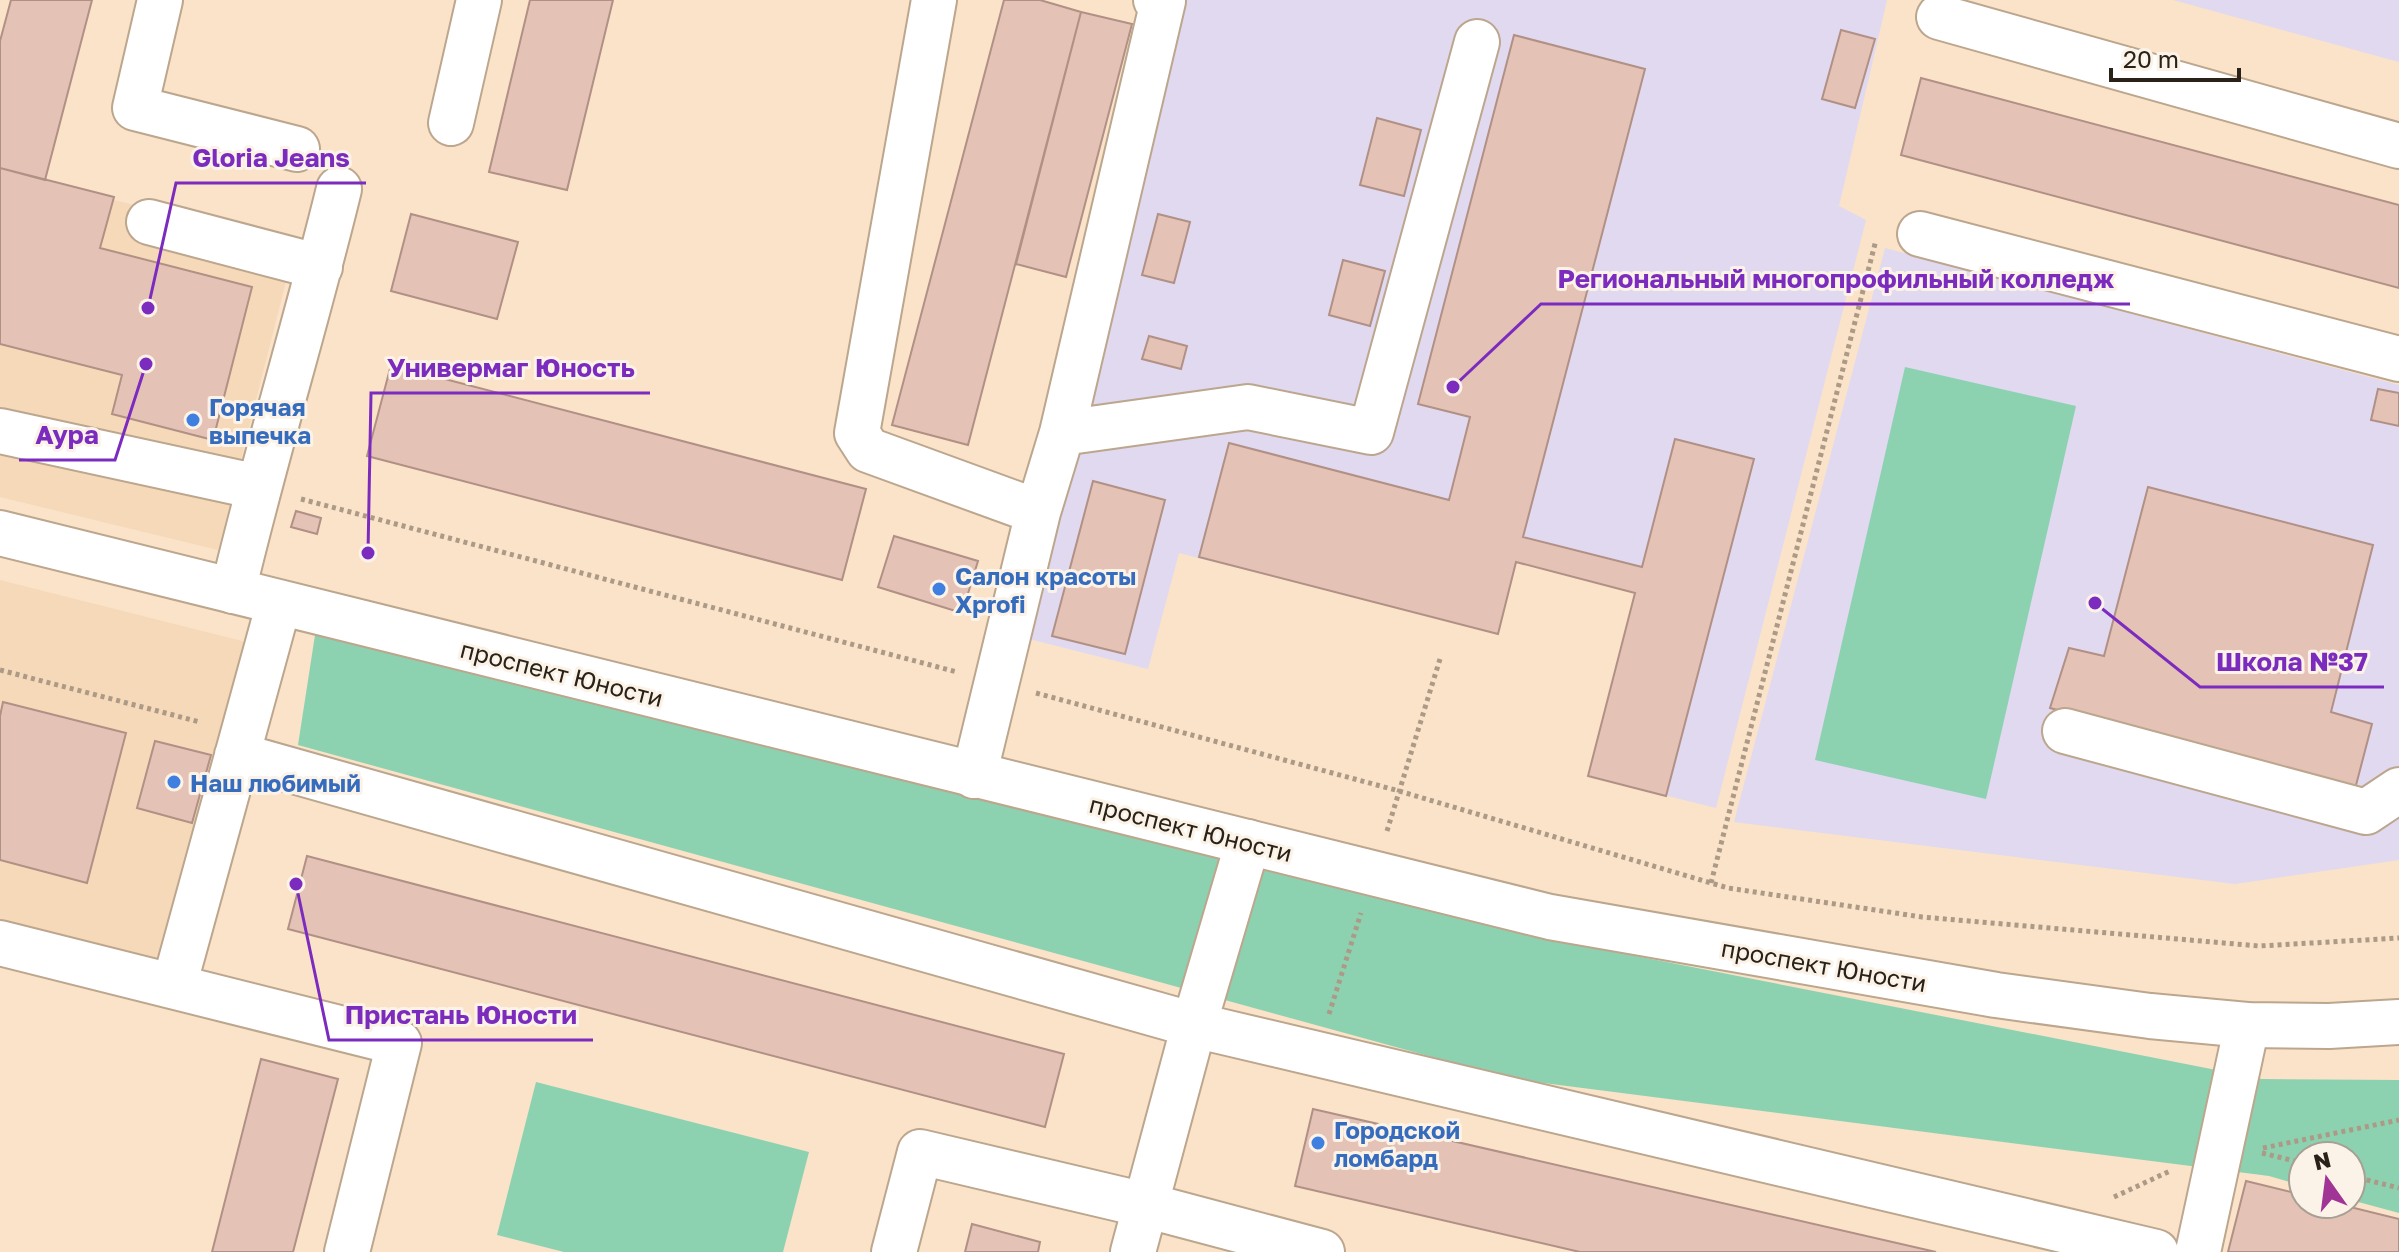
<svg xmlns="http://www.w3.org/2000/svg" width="2399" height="1252" font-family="'Golos Text',sans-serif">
<rect width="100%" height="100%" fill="#fae3c9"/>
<path fill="#f5d9b9" d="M 0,171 L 295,246 L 218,550 L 0,497 Z
M 0,580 L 242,641 L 255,653 L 172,967 L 0,921 Z"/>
<path fill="#e0d9ef" d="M 1166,0 L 1887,0 L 1839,206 L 1866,220 L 1716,808 L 1588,776 L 1635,593 L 1517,562 L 1498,634 L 1179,553 L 1148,669 L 1029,639 Z
M 2173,0 L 2399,0 L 2399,62 Z
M 1885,248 L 2399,385 L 2399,860 L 2235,884 L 1734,822 Z"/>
<path fill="#8cd2b1" d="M 1905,367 L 2076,406 L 1986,799 L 1815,760 Z
M 315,635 L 1539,937 L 2262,1079 L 2399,1080 L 2399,1213 L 2351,1200 L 2351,1156 L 2303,1156 L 2303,1186 L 2269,1176 L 1512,1079 L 298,745 Z
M 536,1082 L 809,1152 L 783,1252 L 564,1252 L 497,1235 Z"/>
<path fill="#e5c2b6" stroke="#b19085" stroke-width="2" d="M 11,0 L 92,0 L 45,180 L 0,168 L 0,41 Z
M 530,0 L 613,0 L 567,190 L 489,172 Z
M 1004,0 L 1040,0 L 1081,12 L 968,445 L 892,425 Z
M 1081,12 L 1132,24 L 1066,277 L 1016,264 Z
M 1841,30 L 1875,39 L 1855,108 L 1822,99 Z
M 1514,35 L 1645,69 L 1523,537 L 1642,567 L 1675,439 L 1754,459 L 1666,796 L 1588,776 L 1635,593 L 1516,562 L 1498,634 L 1199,557 L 1229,443 L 1449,500 L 1470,417 L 1418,404 Z
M 1921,78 L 2399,205 L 2399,288 L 1901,155 Z
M 1377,118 L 1421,130 L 1404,196 L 1360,185 Z
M 0,168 L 114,197 L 100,248 L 252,287 L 213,440 L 112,414 L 122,375 L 0,344 Z
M 411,214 L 518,242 L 497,319 L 391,291 Z
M 1158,214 L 1190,222 L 1174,283 L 1142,275 Z
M 1343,260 L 1385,271 L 1370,326 L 1329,315 Z
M 1149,336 L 1187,346 L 1181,369 L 1142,359 Z
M 391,365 L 866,489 L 842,580 L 367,456 Z
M 2378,389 L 2399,393 L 2399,426 L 2371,420 Z
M 1093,481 L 1165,500 L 1125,654 L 1052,636 Z
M 2148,487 L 2373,545 L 2331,712 L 2372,724 L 2355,789 L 2050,708 L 2069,648 L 2104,656 Z
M 296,511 L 321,518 L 317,534 L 291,527 Z
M 894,536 L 978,561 L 962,613 L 878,587 Z
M 3,702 L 126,733 L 87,883 L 0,860 L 0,716 Z
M 155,741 L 211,755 L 192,823 L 137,808 Z
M 307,856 L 1064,1054 L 1045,1127 L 288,929 Z
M 261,1059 L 338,1079 L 293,1252 L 212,1252 Z
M 1313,1109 L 1936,1252 L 1580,1252 L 1295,1186 Z
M 2246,1181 L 2303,1195 L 2303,1204 L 2338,1204 L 2399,1219 L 2399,1252 L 2228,1252 Z
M 972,1224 L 1040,1242 L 1038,1252 L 965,1252 Z"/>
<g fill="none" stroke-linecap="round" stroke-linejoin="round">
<defs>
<path id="minor" d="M 160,0 L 135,108 L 297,149
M 934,0 L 857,433 L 868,450 L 1038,512
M 1939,17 L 2399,146
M 451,123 L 479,0
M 149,222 L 320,267
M 1920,234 L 2399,359
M 0,431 L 258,487
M 1062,433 L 1248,407 L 1371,432 L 1477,42
M 233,591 C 265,456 306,324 339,189
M 2065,731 L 2366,812 L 2399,790
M 237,755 L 1194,1025 L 2156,1252
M 974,776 L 1038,512 L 1062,433 L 1163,1 L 1156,0
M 0,943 L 399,1043 L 347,1252
M 174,986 L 279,603
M 894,1252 L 920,1152 L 1145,1205 L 1322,1252
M 1133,1252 L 1194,1025 L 1248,842
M 2198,1252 L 2247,1025"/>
<path id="major" d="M 0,533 L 1550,917 L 1996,995 L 2150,1016 L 2247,1025 L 2329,1026 L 2399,1022"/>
</defs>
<use href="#minor" stroke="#bca68d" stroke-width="48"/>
<use href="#major" stroke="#bca68d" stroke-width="48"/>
<path stroke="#ac9a86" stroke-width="5" stroke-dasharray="4 4" stroke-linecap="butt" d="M 301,499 L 957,672
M 0,670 L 200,722
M 1036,693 L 1399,791 L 1728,888 L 1922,917 L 2259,946 L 2399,938
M 1387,831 L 1440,659
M 1711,883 L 1876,240
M 1329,1014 L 1361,913
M 2263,1148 L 2399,1120
M 2262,1153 L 2303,1163
M 2351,1176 L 2399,1188
M 2114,1197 L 2170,1171"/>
<use href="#minor" stroke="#fff" stroke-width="44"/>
<use href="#major" stroke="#fff" stroke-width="44"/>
</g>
<g fill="#3f7fe0" stroke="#fcf3e8" stroke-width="3">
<circle cx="193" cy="420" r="8"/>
<circle cx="939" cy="589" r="8"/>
<circle cx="174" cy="782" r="8"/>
<circle cx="1318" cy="1143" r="8"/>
</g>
<g text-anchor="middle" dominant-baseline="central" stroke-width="6" stroke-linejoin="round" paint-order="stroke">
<g font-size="24" font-weight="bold" fill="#366cbe" stroke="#fcf3e8" text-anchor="start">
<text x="209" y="406">Горячая<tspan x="209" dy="28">выпечка</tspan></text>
<text x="955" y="575">Салон красоты<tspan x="955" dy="28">Xprofi</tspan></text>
<text x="190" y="782">Наш любимый</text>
<text x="1334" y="1129">Городской<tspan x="1334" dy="28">ломбард</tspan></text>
</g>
<g font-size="24" fill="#2a2218" stroke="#fcf3e8">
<text transform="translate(562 673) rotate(14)">проспект Юности</text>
<text transform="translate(1191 828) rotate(14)">проспект Юности</text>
<text transform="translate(1824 965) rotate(10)">проспект Юности</text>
</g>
</g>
<path fill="none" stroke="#7b2cbf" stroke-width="3" d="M148 308L176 183H366M1453 387L1541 304H2130M368 553L371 393H650M146 364L115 460H19M2095 603L2200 687H2384M296 884L329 1040H593"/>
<g fill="#7b2cbf" stroke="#fcf3e8" stroke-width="3">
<circle cx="148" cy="308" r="8"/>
<circle cx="1453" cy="387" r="8"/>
<circle cx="368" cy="553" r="8"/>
<circle cx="146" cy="364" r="8"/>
<circle cx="2095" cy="603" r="8"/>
<circle cx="296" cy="884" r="8"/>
</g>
<g font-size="26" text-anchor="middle" font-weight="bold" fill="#7b2cbf" stroke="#fcf3e8" stroke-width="6" stroke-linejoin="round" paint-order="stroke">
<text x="271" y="167">Gloria Jeans</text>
<text x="1836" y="288">Региональный многопрофильный колледж</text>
<text x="511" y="377">Универмаг Юность</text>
<text x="67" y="444">Аура</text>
<text x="2292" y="671">Школа №37</text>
<text x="461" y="1024">Пристань Юности</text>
</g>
<g transform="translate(2327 1180) rotate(346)"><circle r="38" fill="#fcf3e8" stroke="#a89f95" stroke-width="2"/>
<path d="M0-6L14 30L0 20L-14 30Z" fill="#a13595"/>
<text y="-12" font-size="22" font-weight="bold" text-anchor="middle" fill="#2a2218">N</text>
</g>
<path d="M2111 68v12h128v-12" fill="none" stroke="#2a2218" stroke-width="4"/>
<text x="2123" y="68" font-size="24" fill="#2a2218" stroke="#fcf3e8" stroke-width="6" paint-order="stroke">20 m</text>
</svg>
